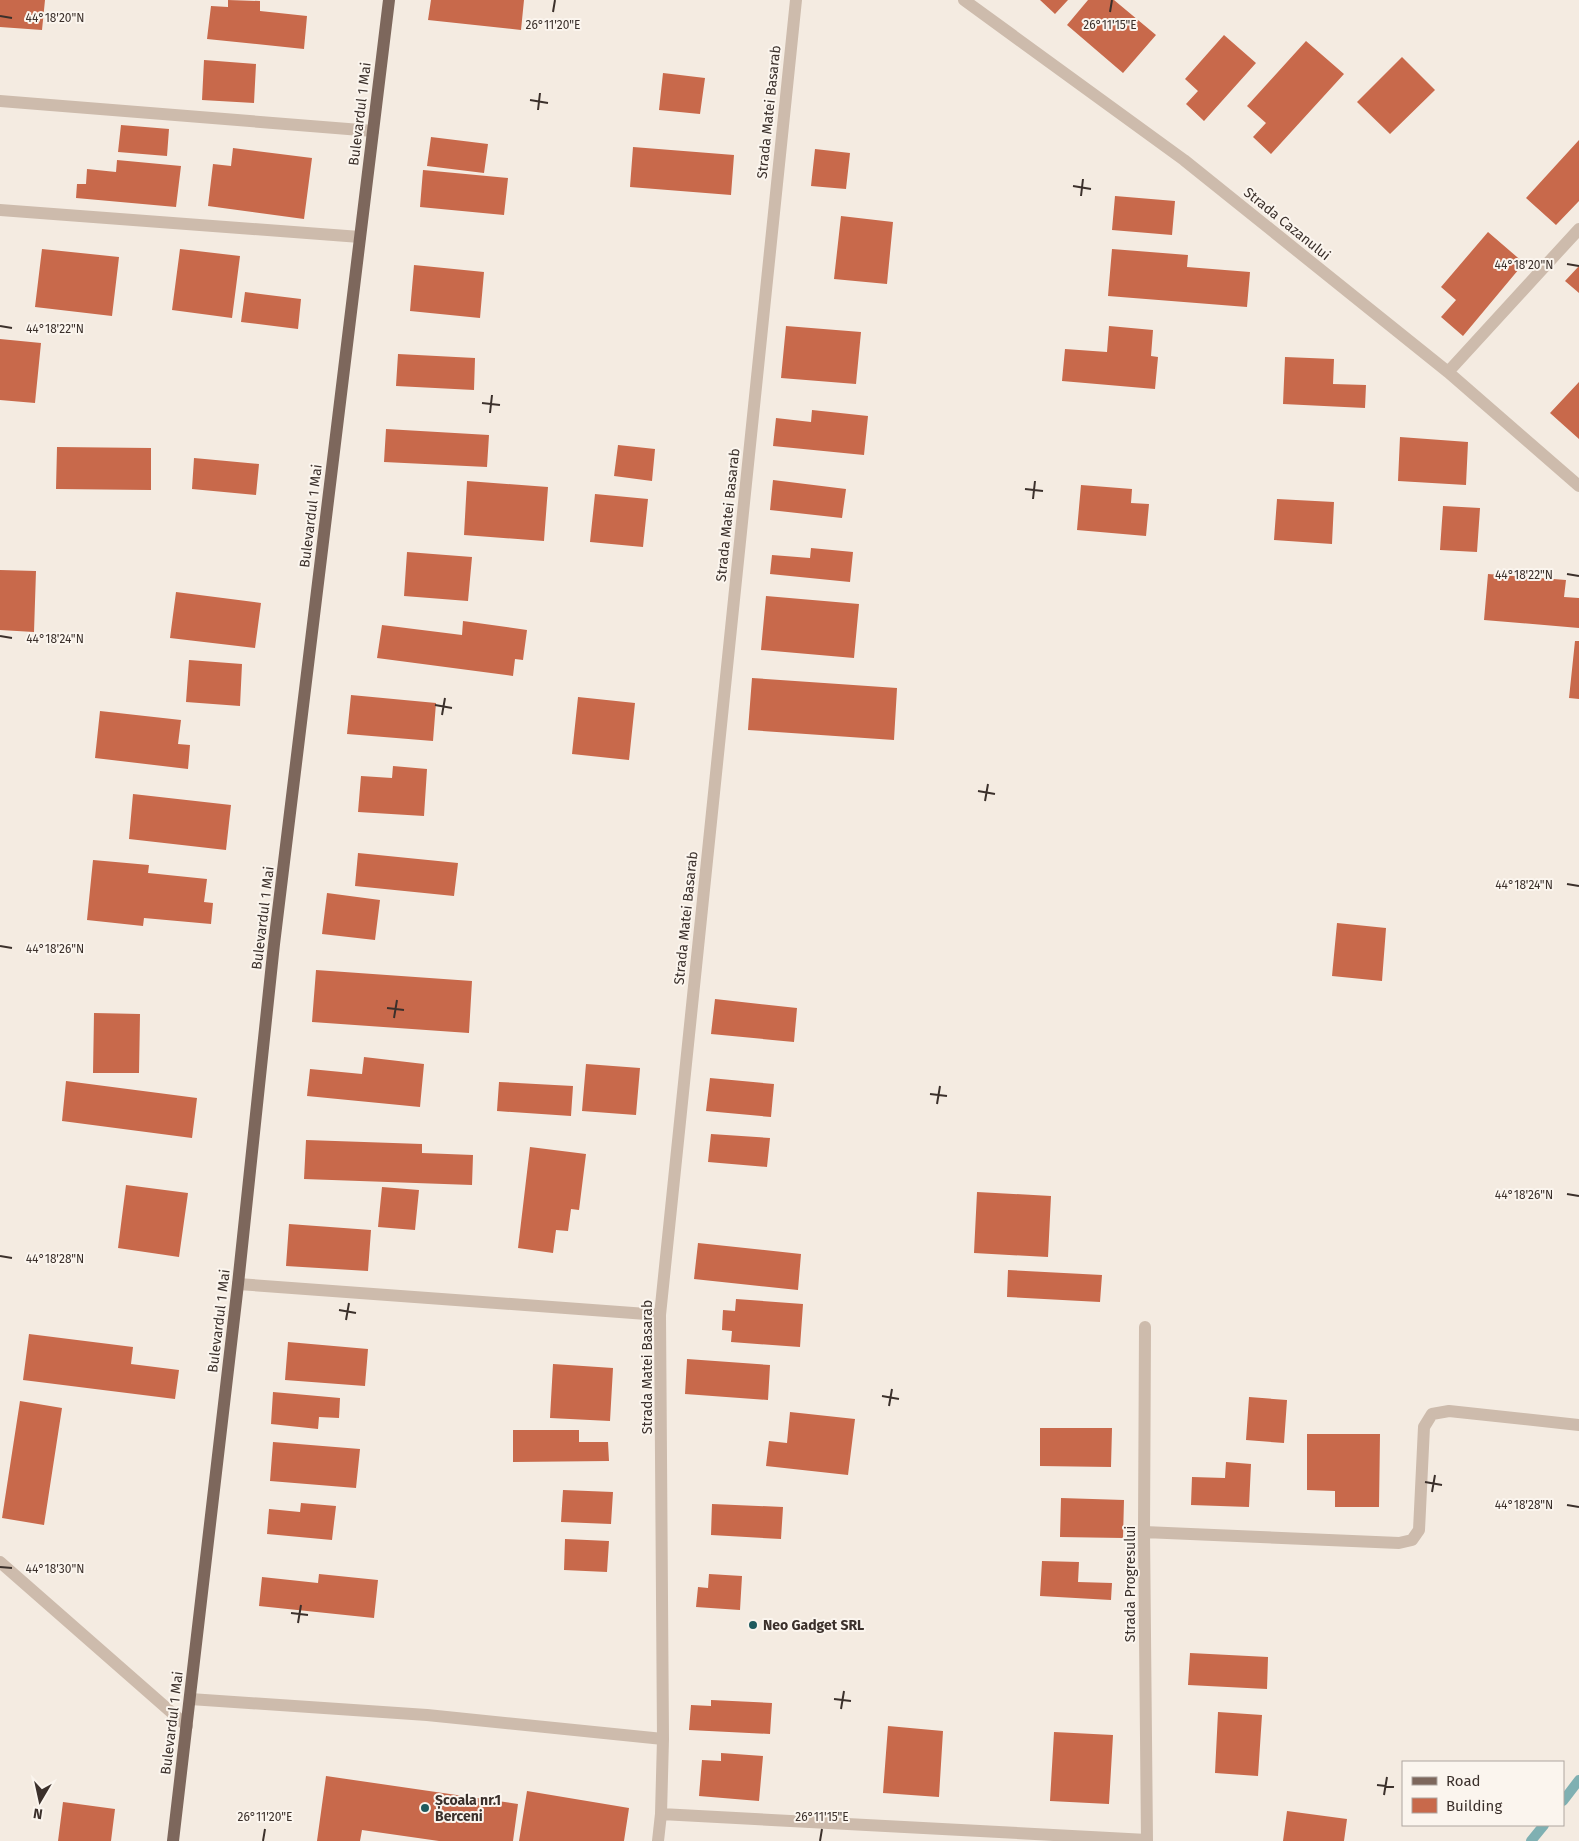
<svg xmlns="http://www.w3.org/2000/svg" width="1579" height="1841" font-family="'Fira Sans',sans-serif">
<rect width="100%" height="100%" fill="#f4ebe1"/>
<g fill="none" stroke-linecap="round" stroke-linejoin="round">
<path stroke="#7fb0b2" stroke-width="10" d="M 1563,1801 L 1579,1780
M 1531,1841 L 1544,1825"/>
</g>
<path fill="#c8694b" d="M 0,0 L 45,0 L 42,30 L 0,27 Z
M 228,0 L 260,1 L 260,11 L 307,16 L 304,49 L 207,39 L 211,6 L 228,7 Z
M 431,0 L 524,0 L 521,30 L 428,20 Z
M 1040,0 L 1068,0 L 1055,14 Z
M 1088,0 L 1114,0 L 1156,35 L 1123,73 L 1067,25 Z
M 1224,35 L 1256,63 L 1204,121 L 1186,104 L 1198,91 L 1185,79 Z
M 1306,41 L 1344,74 L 1271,154 L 1253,137 L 1266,123 L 1247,106 Z
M 1402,57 L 1435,90 L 1390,134 L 1357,102 Z
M 204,60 L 256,64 L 254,103 L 202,100 Z
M 663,73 L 705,78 L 700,114 L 659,110 Z
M 121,125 L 169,129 L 167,156 L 118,152 Z
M 431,137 L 488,144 L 484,173 L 427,166 Z
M 1579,140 L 1579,201 L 1556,225 L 1526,198 Z
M 633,147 L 734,155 L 731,195 L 630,187 Z
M 233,148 L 312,158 L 304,219 L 208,206 L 213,164 L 231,166 Z
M 815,149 L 850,153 L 846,189 L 811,186 Z
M 117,160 L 181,166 L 176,207 L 76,198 L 77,184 L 86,184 L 87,169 L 116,172 Z
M 423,170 L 508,178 L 504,215 L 420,207 Z
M 1115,196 L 1175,201 L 1172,235 L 1112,230 Z
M 841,216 L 893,222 L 887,284 L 834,279 Z
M 1488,232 L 1524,263 L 1463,336 L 1441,317 L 1456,300 L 1441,287 Z
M 42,249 L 119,257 L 112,316 L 35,307 Z
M 180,249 L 240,256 L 232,318 L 172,310 Z
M 1112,249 L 1188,255 L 1187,267 L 1250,272 L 1247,307 L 1108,296 Z
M 414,265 L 484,272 L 480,318 L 410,311 Z
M 1579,266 L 1579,293 L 1565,281 Z
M 245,292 L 301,299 L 298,329 L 241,322 Z
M 786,326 L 861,332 L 856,384 L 781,378 Z
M 1109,326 L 1153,330 L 1151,356 L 1158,357 L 1155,389 L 1062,381 L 1065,349 L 1107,352 Z
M 0,339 L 41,343 L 35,403 L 0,400 Z
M 398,354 L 475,358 L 474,390 L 396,386 Z
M 1285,357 L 1334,359 L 1333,384 L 1366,385 L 1365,408 L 1283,404 Z
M 1579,382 L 1579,439 L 1550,413 Z
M 812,410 L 868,416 L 864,455 L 773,446 L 776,418 L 811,422 Z
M 386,429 L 489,435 L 487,467 L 384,462 Z
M 1400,437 L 1468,442 L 1466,485 L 1398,481 Z
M 618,445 L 655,449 L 652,481 L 614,476 Z
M 57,447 L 151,448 L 151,490 L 56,489 Z
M 194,458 L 259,464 L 256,495 L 192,489 Z
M 773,480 L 846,489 L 842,518 L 770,510 Z
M 467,481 L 548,487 L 544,541 L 464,535 Z
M 1081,485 L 1132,489 L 1131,503 L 1149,504 L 1146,536 L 1077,530 Z
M 595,494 L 648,499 L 643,547 L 590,542 Z
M 1277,499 L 1334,502 L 1332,544 L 1274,540 Z
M 1443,506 L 1480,508 L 1477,552 L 1440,550 Z
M 811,548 L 853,552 L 850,582 L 770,574 L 772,555 L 810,558 Z
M 407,552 L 472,557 L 468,601 L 404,596 Z
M 0,570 L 36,571 L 34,632 L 0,630 Z
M 1488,574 L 1566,580 L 1564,597 L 1579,598 L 1579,628 L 1484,620 Z
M 176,592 L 261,603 L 255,648 L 170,638 Z
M 766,596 L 859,604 L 854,658 L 761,650 Z
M 463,621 L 527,630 L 523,660 L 515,659 L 513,676 L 377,658 L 382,625 L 462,635 Z
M 1575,641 L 1579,641 L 1579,699 L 1569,698 Z
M 189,660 L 242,664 L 240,706 L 186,702 Z
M 752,678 L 897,688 L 894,740 L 748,730 Z
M 351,695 L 436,703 L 433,741 L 347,734 Z
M 578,697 L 635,703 L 629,760 L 572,754 Z
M 100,711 L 181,720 L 178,744 L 190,745 L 188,769 L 95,758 Z
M 393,766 L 427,769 L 424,816 L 358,812 L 361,776 L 392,778 Z
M 133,794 L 231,805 L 226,850 L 129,839 Z
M 358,853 L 458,863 L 454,896 L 355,886 Z
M 93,860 L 149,865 L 148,873 L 207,879 L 204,902 L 213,903 L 211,924 L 144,918 L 143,926 L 87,920 Z
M 327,893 L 380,900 L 375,940 L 322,934 Z
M 1337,923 L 1386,928 L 1382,981 L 1332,976 Z
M 316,970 L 472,981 L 469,1033 L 312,1022 Z
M 715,999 L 797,1008 L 794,1042 L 711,1034 Z
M 94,1013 L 140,1014 L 139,1073 L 93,1073 Z
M 364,1057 L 424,1064 L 420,1107 L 307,1096 L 310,1069 L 362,1074 Z
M 586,1064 L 640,1068 L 636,1115 L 582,1111 Z
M 710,1078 L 774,1084 L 771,1117 L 706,1111 Z
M 66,1081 L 197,1098 L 192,1138 L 62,1121 Z
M 499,1082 L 573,1086 L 571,1116 L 497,1111 Z
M 711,1134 L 770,1138 L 767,1167 L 708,1162 Z
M 306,1140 L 422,1144 L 422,1153 L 473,1155 L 472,1185 L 304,1179 Z
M 530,1147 L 586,1154 L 579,1210 L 571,1209 L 568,1231 L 556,1230 L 553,1253 L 518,1248 Z
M 126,1185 L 188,1193 L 179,1257 L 118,1248 Z
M 382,1187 L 419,1190 L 415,1230 L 378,1227 Z
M 977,1192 L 1051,1196 L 1048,1257 L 974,1253 Z
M 289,1224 L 371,1230 L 368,1271 L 286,1266 Z
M 698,1243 L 801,1254 L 798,1290 L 694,1279 Z
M 1008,1270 L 1102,1275 L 1100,1302 L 1007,1297 Z
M 736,1299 L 803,1304 L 800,1347 L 731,1342 L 732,1331 L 722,1330 L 723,1310 L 735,1311 Z
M 29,1334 L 133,1347 L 131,1364 L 179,1370 L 175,1399 L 23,1380 Z
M 288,1342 L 368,1349 L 365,1386 L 285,1380 Z
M 687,1359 L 770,1365 L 768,1400 L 685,1394 Z
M 553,1364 L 613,1368 L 610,1421 L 550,1418 Z
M 273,1392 L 340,1398 L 339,1418 L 319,1417 L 318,1429 L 271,1424 Z
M 1249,1397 L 1287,1400 L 1284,1443 L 1246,1440 Z
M 20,1401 L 62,1408 L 44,1525 L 2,1518 Z
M 790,1412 L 855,1419 L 848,1475 L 766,1466 L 769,1441 L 787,1443 Z
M 1040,1428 L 1112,1428 L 1111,1467 L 1040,1466 Z
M 513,1430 L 579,1430 L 579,1442 L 608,1442 L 609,1461 L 513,1462 Z
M 1307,1434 L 1380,1434 L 1379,1507 L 1335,1507 L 1335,1491 L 1307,1490 Z
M 273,1442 L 360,1449 L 356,1488 L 270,1481 Z
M 1226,1462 L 1251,1464 L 1249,1507 L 1191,1505 L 1192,1477 L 1225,1478 Z
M 563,1490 L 613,1492 L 611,1524 L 561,1522 Z
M 1061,1498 L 1124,1500 L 1123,1538 L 1060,1537 Z
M 301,1503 L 336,1506 L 332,1540 L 267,1534 L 269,1509 L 300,1512 Z
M 712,1504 L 783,1507 L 781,1539 L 711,1535 Z
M 565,1539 L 609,1541 L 607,1572 L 564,1570 Z
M 1042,1561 L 1079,1562 L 1078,1582 L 1112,1583 L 1111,1600 L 1040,1596 Z
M 319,1574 L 378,1580 L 374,1618 L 259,1606 L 262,1577 L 318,1583 Z
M 709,1574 L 742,1576 L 740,1610 L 696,1607 L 698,1587 L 708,1588 Z
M 1190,1653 L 1268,1657 L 1267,1689 L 1188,1685 Z
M 711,1700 L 772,1703 L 770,1734 L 689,1730 L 691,1705 L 711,1706 Z
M 1218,1712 L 1262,1715 L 1258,1776 L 1215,1773 Z
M 888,1726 L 943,1731 L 939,1797 L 883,1793 Z
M 1054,1732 L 1113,1735 L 1109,1804 L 1050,1801 Z
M 721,1753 L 763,1756 L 759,1801 L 699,1796 L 702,1760 L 721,1761 Z
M 326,1776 L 518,1804 L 513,1841 L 439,1841 L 362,1830 L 360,1841 L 317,1841 Z
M 527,1791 L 629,1808 L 624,1841 L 519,1841 Z
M 63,1802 L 115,1809 L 111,1841 L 58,1841 Z
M 1287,1811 L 1347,1819 L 1344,1841 L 1283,1841 Z"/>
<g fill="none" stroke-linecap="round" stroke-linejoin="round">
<path stroke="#cdbbac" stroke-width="12" d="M 964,0 L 1184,160 L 1448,372 L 1579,486
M 0,101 L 373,131
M 0,210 L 360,237
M 1448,372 L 1579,229
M 238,1284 L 660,1315
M 1145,1327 L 1144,1532 L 1147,1841
M 1144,1532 L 1399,1543 L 1412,1540 L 1419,1530 L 1424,1427 L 1432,1414 L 1449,1411 L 1579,1425
M 0,1562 L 187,1726
M 190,1699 L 427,1715 L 663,1739
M 661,1814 L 1147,1840
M 658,1841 L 661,1814 L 663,1739 L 660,1315 L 796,0"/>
<path stroke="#7d675c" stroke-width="12" d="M 173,1841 L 238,1284 L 274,944 L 389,0"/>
</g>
<path fill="none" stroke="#3b302b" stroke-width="2" d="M 553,12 L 555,0M 1110,12 L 1112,0M 0,16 L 12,18M 530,100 L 548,103M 538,110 L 540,93M 1073,186 L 1091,189M 1081,196 L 1083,179M 1567,264 L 1579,266M 0,326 L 12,328M 482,403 L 500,405M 490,413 L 492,395M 1025,489 L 1043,491M 1033,499 L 1035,481M 1567,574 L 1579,576M 0,636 L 12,638M 435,705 L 452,708M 442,715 L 445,698M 978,791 L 995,794M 985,801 L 988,784M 1567,884 L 1579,886M 0,946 L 12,948M 387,1008 L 404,1010M 394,1018 L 397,1000M 930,1094 L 947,1096M 937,1104 L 940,1086M 1567,1194 L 1579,1196M 0,1256 L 12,1258M 339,1310 L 356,1313M 346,1320 L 349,1303M 882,1396 L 899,1399M 889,1406 L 892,1389M 1425,1482 L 1442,1485M 1432,1492 L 1435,1475M 1567,1505 L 1579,1507M 0,1567 L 12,1568M 291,1613 L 308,1615M 298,1623 L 301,1605M 834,1699 L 851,1701M 841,1709 L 844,1691M 1377,1785 L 1394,1787M 1384,1795 L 1387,1777M 263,1841 L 265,1829M 820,1841 L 822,1829"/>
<g fill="#1f5a5e" stroke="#fbf5ee" stroke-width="2">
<circle cx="753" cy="1625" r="5"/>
<circle cx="425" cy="1808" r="5"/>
</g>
<g text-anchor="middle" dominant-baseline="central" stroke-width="4" stroke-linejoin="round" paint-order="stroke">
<g font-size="14" fill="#3b302b" stroke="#fbf5ee">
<text transform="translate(769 112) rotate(-84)">Strada Matei Basarab</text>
<text transform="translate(360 114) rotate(-83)">Bulevardul 1 Mai</text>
<text transform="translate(1287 224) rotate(39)">Strada Cazanului</text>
<text transform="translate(728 515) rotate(-84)">Strada Matei Basarab</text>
<text transform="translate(311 516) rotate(-83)">Bulevardul 1 Mai</text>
<text transform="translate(263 918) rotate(-83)">Bulevardul 1 Mai</text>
<text transform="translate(686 918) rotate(-84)">Strada Matei Basarab</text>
<text transform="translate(219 1321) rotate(-83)">Bulevardul 1 Mai</text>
<text transform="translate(647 1367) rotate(-90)">Strada Matei Basarab</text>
<text transform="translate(1130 1584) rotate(-90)">Strada Progresului</text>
<text transform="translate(172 1723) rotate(-83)">Bulevardul 1 Mai</text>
</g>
<g font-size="14" font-weight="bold" fill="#3b302b" stroke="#fbf5ee" text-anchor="start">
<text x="763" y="1625">Neo Gadget SRL</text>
<text x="435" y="1800">Școala nr.1<tspan x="435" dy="16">Berceni</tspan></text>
</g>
</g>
<g font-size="12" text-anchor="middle" fill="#3b302b" stroke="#fbf5ee" stroke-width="4" stroke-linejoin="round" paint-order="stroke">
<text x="55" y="22">44°18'20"N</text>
<text x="553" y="29">26°11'20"E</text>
<text x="1110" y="29">26°11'15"E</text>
<text x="1524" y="269">44°18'20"N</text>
<text x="55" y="333">44°18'22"N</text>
<text x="1524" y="579">44°18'22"N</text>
<text x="55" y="643">44°18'24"N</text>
<text x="1524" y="889">44°18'24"N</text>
<text x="55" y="953">44°18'26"N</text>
<text x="1524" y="1199">44°18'26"N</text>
<text x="55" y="1263">44°18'28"N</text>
<text x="1524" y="1509">44°18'28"N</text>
<text x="55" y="1573">44°18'30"N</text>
<text x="265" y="1821">26°11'20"E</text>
<text x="822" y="1821">26°11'15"E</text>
</g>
<rect x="1402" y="1761" width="162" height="65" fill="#fbf5ee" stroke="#aea6a0"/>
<rect x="1412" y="1777" width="25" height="8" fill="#7d675c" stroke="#aea6a0"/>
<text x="1446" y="1786" font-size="15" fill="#3b302b">Road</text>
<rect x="1412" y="1798" width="25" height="15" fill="#c8694b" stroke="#aea6a0"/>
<text x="1446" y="1811" font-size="15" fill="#3b302b">Building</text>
<g transform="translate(40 1801) rotate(189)" stroke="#fbf5ee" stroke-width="4" paint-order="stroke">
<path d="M0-4L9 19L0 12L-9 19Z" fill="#3b302b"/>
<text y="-8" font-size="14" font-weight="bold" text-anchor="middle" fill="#3b302b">N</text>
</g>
</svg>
